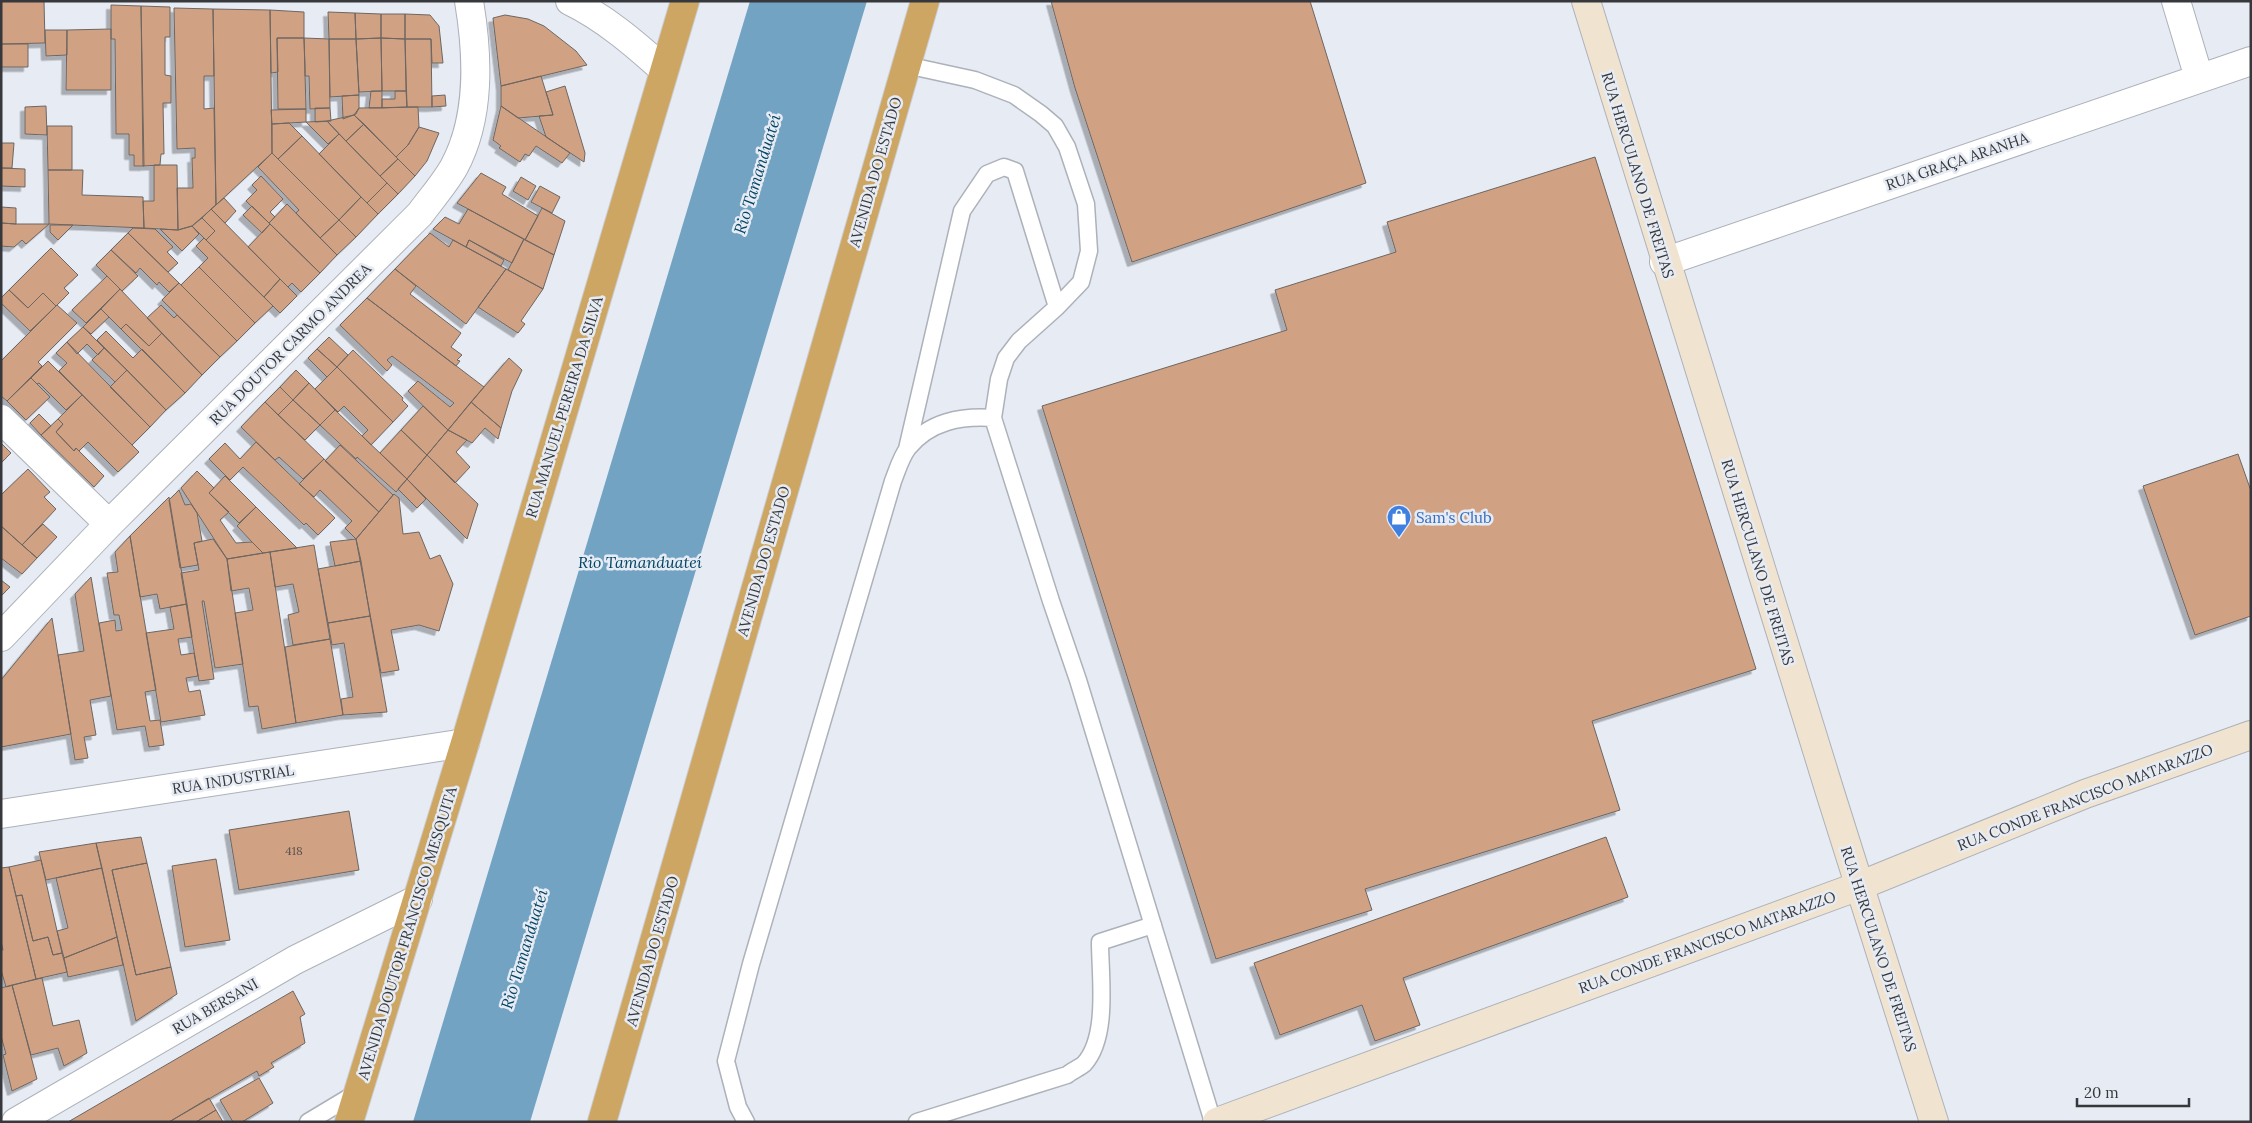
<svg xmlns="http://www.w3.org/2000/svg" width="2252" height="1123" font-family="Lora,serif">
<defs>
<filter id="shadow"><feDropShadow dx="-4.5" dy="4.5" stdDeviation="0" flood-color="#0004"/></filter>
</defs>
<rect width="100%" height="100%" fill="#e6ebf4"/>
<path fill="#73a3c3" d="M 750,1 L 867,1 L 530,1122 L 413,1122 Z"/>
<path fill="#d0a183" stroke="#6e6661" filter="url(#shadow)" d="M 1,1 L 44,1 L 45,43 L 1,44 Z
M 1051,1 L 1310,1 L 1366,183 L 1132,262 L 1075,88 Z
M 111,5 L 141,6 L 144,166 L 134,166 L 134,155 L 129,155 L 129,134 L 116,134 L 115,39 L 111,39 Z
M 141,6 L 170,7 L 170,37 L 165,37 L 165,75 L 171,76 L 171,103 L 163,103 L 164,154 L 161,154 L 160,165 L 143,166 Z
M 174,8 L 213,9 L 214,76 L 204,76 L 204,109 L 214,108 L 216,205 L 192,226 L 178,230 L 177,188 L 193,188 L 192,158 L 195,158 L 195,148 L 177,149 Z
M 213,9 L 270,10 L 271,77 L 272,153 L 216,205 Z
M 270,10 L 304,12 L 304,38 L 277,38 L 278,72 L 271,73 Z
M 328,12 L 355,13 L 356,39 L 329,39 Z
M 355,13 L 381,14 L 381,38 L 356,39 Z
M 381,14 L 405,14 L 405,39 L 381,38 Z
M 405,14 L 430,15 L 439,26 L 443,63 L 432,63 L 431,39 L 405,39 Z
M 505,15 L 528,19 L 544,26 L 576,51 L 587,65 L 501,86 L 493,18 Z
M 111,29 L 111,90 L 66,90 L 67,30 Z
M 45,30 L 67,30 L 67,55 L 46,56 Z
M 277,38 L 304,38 L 306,109 L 278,109 Z
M 304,38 L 329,39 L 330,108 L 310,109 L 309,76 L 305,76 L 305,67 Z
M 381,38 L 405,39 L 406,91 L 382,91 Z
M 381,38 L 382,91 L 359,92 L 356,39 Z
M 329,39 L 356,39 L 359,95 L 330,97 Z
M 405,39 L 431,39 L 432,107 L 407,107 Z
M 1,44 L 28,44 L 28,67 L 1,67 Z
M 541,76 L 553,115 L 518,118 L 501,106 L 501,86 Z
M 565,86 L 585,153 L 584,162 L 546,137 L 539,116 L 553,115 L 546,92 Z
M 371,91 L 382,91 L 382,108 L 369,108 Z
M 395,91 L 406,91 L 407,107 L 382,108 L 382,99 L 395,99 Z
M 359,95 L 359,108 L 356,114 L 343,119 L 342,96 Z
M 445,95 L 446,106 L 432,107 L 432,96 Z
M 46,106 L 47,135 L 25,134 L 25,107 Z
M 501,106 L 570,153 L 562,163 L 536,146 L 529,156 L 525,154 L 520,162 L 499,148 L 501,146 L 493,140 Z
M 418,107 L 419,127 L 408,145 L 396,157 L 354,115 L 359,108 Z
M 315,108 L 330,108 L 331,121 L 315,122 Z
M 306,109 L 306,122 L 272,124 L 271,110 Z
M 354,115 L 364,124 L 346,141 L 327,121 Z
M 327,121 L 339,134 L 328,144 L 306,122 Z
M 289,123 L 302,136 L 278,159 L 272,153 L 272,124 Z
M 364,124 L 398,159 L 380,176 L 346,141 Z
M 47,126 L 72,126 L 72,170 L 48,170 Z
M 419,127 L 439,133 L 427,161 L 415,176 L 396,157 L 408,145 Z
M 339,134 L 387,183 L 367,203 L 319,154 Z
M 302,136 L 361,197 L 339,220 L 278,159 Z
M 1,143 L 14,143 L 12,168 L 1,168 Z
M 272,153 L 339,220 L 320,238 L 296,213 L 299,210 L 258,167 Z
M 1595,157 L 1756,669 L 1592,721 L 1620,810 L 1365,889 L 1372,910 L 1216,959 L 1042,406 L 1287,330 L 1275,290 L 1396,252 L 1387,222 Z
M 398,159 L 415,176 L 398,194 L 380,176 Z
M 154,165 L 177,165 L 178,230 L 144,228 L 143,201 L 154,201 Z
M 1,168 L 25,169 L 25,187 L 1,186 Z
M 48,170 L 83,170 L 82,195 L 143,197 L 144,228 L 49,224 Z
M 481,173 L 506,187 L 502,194 L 538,216 L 525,240 L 457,203 Z
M 261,176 L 283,199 L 270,212 L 275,217 L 269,223 L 246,201 L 257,190 L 252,185 Z
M 521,177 L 536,186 L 528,200 L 513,191 Z
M 387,183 L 398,194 L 378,214 L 367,203 Z
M 540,186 L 560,197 L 552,213 L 531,202 Z
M 361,197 L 378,214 L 356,237 L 339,220 Z
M 224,198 L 236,211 L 225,223 L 211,209 Z
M 287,204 L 337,255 L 320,273 L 269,223 Z
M 252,206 L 270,224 L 262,233 L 243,215 Z
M 1,207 L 16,208 L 16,224 L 1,223 Z
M 542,208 L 565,221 L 554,255 L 525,240 Z
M 211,209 L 280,279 L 264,297 L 206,240 L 215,231 L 202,218 Z
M 468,209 L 524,239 L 512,263 L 469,240 L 466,247 L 433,229 L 445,217 L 459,224 Z
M 202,218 L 215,231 L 206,240 L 192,226 Z
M 339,220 L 356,237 L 337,255 L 320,238 Z
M 1,223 L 16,224 L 49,224 L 26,244 L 22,240 L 14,247 L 1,246 Z
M 270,224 L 320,273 L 301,292 L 292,283 L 288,287 L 248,247 Z
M 50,225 L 73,225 L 58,240 L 50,232 Z
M 192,226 L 199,234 L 182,251 L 160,229 L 178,230 Z
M 133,228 L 155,229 L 173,247 L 167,252 L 178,263 L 168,272 L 128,233 Z
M 128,233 L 179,283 L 169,292 L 159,282 L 157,285 L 140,268 L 136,273 L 111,250 Z
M 430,233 L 449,247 L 453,240 L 506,269 L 466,324 L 395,269 Z
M 204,238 L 273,306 L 255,323 L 199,267 L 208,258 L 196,246 Z
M 524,239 L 554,255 L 543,289 L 508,270 Z
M 469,240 L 504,260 L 501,266 L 466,247 Z
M 51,248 L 78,275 L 64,288 L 69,293 L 56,306 L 43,293 L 28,308 L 9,290 Z
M 111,250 L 138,276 L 122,291 L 96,265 Z
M 199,267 L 255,323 L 237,341 L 181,285 Z
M 395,269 L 416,286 L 410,294 L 461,333 L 451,347 L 462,355 L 457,360 L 460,361 L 456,366 L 367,298 Z
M 506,269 L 543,289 L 521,321 L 525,324 L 518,333 L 478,307 Z
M 107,276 L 120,289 L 86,323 L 72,310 Z
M 280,279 L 297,296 L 280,313 L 264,297 Z
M 179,283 L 237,341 L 220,357 L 162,300 Z
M 120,289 L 162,333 L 149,346 L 126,324 L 121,329 L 101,309 Z
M 9,290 L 28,308 L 43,293 L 56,306 L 30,331 L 1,303 L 1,298 Z
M 367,298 L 484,387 L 448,430 L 408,391 L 418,381 L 450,407 L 454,403 L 392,356 L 387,360 L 392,365 L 387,371 L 340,325 Z
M 57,305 L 77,323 L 38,362 L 42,366 L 7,401 L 1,396 L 1,361 Z
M 161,305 L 174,318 L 177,315 L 220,357 L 202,375 L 147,318 Z
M 101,309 L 109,317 L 91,334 L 83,327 Z
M 126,324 L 149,346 L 162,333 L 202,375 L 185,393 L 121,329 Z
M 83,327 L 104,348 L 98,355 L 87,344 L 77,354 L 67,342 Z
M 106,331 L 133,358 L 142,349 L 185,393 L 166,410 L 97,340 Z
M 329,337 L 348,355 L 337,367 L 317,349 Z
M 67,342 L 150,427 L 132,445 L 59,371 L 67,363 L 56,353 Z
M 104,348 L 127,370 L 115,382 L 92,360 Z
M 317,349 L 337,367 L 327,377 L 308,358 Z
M 353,350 L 403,398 L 402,400 L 408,406 L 393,422 L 337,367 Z
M 509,358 L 522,370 L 512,391 L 501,428 L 471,402 Z
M 48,361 L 82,395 L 66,410 L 39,383 L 37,384 L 31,378 Z
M 337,367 L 393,422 L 371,445 L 362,436 L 368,430 L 344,406 L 338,412 L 315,389 Z
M 127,370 L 166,410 L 150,427 L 110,387 Z
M 296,370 L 309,383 L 293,400 L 280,387 Z
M 31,378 L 50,397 L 26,420 L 7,401 Z
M 309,383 L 335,410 L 320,425 L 293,400 Z
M 280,387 L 293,400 L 278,415 L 265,402 Z
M 82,395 L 139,452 L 118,472 L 88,442 L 79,451 L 76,448 L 74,451 L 56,432 L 63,424 L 58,419 Z
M 293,400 L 320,425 L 305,440 L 278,415 Z
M 265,402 L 324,459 L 303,479 L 279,457 L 275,460 L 241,427 Z
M 471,402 L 501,428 L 498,439 L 485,428 L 472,443 L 448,430 Z
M 423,406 L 448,430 L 427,455 L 401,430 Z
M 335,410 L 407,479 L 396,492 L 357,457 L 356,459 L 320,425 Z
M 39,414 L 51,426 L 41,435 L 30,423 Z
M 58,419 L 63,424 L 56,432 L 74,451 L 76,448 L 104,476 L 94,487 L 41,435 Z
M 401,430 L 427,455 L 407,479 L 380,453 Z
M 448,430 L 467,440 L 456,452 L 470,467 L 455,483 L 427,455 Z
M 256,442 L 335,518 L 318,535 L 306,523 L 304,525 L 243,467 L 230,480 L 209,459 L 225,443 L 240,459 Z
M 1,443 L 11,453 L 1,463 Z
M 340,445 L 393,495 L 379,512 L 325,461 Z
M 2238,454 L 2251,491 L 2251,616 L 2195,635 L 2143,486 Z
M 427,455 L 478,504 L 467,539 L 407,479 Z
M 324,459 L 379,512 L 356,539 L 345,528 L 352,521 L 320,490 L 314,497 L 299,484 Z
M 28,469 L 50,492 L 44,497 L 56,509 L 22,545 L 1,526 L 1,495 Z
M 197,471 L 214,488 L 209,493 L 229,512 L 220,520 L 236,543 L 252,542 L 263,553 L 227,559 L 181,488 Z
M 225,476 L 256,507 L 239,523 L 209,493 Z
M 407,479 L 426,499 L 417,508 L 398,489 Z
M 179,490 L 185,505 L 191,504 L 197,513 L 202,541 L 194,543 L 198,565 L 180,568 L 169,500 Z
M 394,494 L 399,498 L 403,534 L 419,532 L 430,559 L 440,555 L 453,584 L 439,631 L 419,625 L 391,630 L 399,670 L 381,673 L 356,539 Z
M 169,497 L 187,604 L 160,609 L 157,594 L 140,597 L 130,536 Z
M 256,507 L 297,548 L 263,553 L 252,542 L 237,526 Z
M 43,524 L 57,537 L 37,558 L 22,545 Z
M 1,526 L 37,558 L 22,574 L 1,558 Z
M 130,536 L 156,690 L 145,692 L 150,721 L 160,720 L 164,745 L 149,747 L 145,726 L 117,730 L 99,623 L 115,620 L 116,631 L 122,630 L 119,615 L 114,615 L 107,573 L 118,572 L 115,552 Z
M 213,539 L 227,559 L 243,664 L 215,668 L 204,601 L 202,601 L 214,679 L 199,681 L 181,573 L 199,570 L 194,543 Z
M 356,539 L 361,561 L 335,566 L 330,542 Z
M 314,545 L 330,639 L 293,645 L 288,615 L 299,612 L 293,584 L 275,587 L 270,552 Z
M 270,552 L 296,723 L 262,729 L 258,706 L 249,707 L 235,613 L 253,610 L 249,588 L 231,591 L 227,559 Z
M 361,561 L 370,616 L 328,623 L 318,569 Z
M 91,577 L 111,696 L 90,700 L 96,735 L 84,737 L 88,758 L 75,760 L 58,655 L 84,651 L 75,594 Z
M 1,580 L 10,587 L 1,596 Z
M 187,604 L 192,637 L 178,639 L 181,655 L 194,653 L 198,676 L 186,678 L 189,692 L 200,690 L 205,715 L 161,722 L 146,633 L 174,629 L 170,607 Z
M 370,616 L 387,712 L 343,715 L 341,699 L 353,697 L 344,643 L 332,645 L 328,623 Z
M 52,618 L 71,734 L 1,747 L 1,680 Z
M 330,639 L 343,715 L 296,723 L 285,647 Z
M 349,811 L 359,870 L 239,890 L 229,830 Z
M 141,837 L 147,863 L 112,870 L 136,975 L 171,967 L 177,994 L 136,1021 L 96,843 Z
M 1606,837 L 1628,897 L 1403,978 L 1420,1025 L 1375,1041 L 1362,1005 L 1280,1035 L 1254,963 Z
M 96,843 L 102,868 L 46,880 L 39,852 Z
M 216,859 L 230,940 L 185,947 L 172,866 Z
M 41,860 L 62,953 L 53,955 L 48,937 L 33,941 L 22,895 L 16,896 L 9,867 Z
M 147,863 L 171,967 L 136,975 L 112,870 Z
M 9,867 L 36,979 L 6,987 L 1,970 L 1,950 L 3,950 L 1,941 L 1,868 Z
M 102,868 L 117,937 L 64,958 L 57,931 L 68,928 L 56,878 Z
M 22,895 L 33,941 L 48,937 L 53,955 L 62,953 L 67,972 L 36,979 L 16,896 Z
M 117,937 L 123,965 L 68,977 L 64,958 Z
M 42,978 L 53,1026 L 79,1020 L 87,1053 L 64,1066 L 58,1048 L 31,1055 L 12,985 Z
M 12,985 L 37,1079 L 12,1091 L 3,1055 L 6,1054 L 1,1036 L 1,988 Z
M 293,991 L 305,1014 L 300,1017 L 305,1043 L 271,1063 L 274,1067 L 259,1076 L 257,1071 L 169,1122 L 68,1122 Z
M 259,1078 L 273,1103 L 242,1122 L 233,1122 L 220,1100 Z
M 209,1098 L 216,1110 L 196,1122 L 169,1122 Z
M 216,1110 L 223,1122 L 196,1122 Z"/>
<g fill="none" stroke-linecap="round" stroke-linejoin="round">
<defs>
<path id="lane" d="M 906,65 L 975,80 L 1014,95 L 1041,114 L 1055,126 L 1067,147 L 1086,204 L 1089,251 L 1081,282 L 1057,307 L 1019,341 L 1006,358 L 999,379 L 993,418 L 1051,601 L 1078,680 L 1213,1122
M 907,449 L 962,211 L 987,174 L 1004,167 L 1015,171 L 1057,307
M 308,1122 L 358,1092
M 746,1122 L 738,1107 L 726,1061 L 751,964 L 893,481 C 897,471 901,457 908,448 C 930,421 961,416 993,418
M 917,1122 L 1067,1075 C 1072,1071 1079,1068 1084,1064 C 1109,1037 1100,976 1100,942 L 1153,925"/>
<path id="street" d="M 570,1 C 605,18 635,44 664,70
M 2176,1 L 2199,78
M 1664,262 L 2251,61
M 1,419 L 109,524
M 1,637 L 109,524 L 420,214 C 431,199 445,183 454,167 C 481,117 478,55 469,1
M 1,814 L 465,743
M 16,1122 L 295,960 L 418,899"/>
<path id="secondary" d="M 1586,1 C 1699,376 1816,749 1934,1122
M 1217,1122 L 1859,886 L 2085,794 L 2251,735"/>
<path id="highway" d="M 349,1122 L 465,743 L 685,1
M 602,1122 L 925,1"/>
</defs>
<use href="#lane" stroke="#adb1ba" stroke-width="19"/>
<use href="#street" stroke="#adb1ba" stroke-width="30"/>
<use href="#secondary" stroke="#adb1ba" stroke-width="30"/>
<use href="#highway" stroke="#cbcbcc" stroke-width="30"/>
<use href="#lane" stroke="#fff" stroke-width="16"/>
<use href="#street" stroke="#fff" stroke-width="28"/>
<use href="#secondary" stroke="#f0e4d0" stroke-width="28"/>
<use href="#highway" stroke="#cda664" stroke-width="28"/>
</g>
<defs>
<symbol id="shop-pin" viewBox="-11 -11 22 30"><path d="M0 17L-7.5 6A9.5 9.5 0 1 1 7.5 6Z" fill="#3f7fe0" stroke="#e6ebf4"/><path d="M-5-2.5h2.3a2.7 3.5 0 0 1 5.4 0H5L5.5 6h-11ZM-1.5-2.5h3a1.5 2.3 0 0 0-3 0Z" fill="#fff"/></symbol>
</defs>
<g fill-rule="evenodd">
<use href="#shop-pin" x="1385" y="503" width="28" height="38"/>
</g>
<g text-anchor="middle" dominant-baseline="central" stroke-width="5" stroke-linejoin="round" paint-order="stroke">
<g font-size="12" fill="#5c524d">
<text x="294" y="850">418</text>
</g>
<g font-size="15" fill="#36383b" stroke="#e6ebf4">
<text transform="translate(1957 161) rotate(-19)">RUA GRAÇA ARANHA</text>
<text transform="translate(875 172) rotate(-74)">AVENIDA DO ESTADO</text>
<text transform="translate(1638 175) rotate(73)">RUA HERCULANO DE FREITAS</text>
<text transform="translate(290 344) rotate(-45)">RUA DOUTOR CARMO ANDREA</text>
<text transform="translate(564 407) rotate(-73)">RUA MANUEL PEREIRA DA SILVA</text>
<text transform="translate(763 561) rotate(-74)">AVENIDA DO ESTADO</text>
<text transform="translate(1758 562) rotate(73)">RUA HERCULANO DE FREITAS</text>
<text transform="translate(233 779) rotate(-9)">RUA INDUSTRIAL</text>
<text transform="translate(2085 797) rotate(-21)">RUA CONDE FRANCISCO MATARAZZO</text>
<text transform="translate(407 933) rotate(-73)">AVENIDA DOUTOR FRANCISCO MESQUITA</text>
<text transform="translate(1707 942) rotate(-20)">RUA CONDE FRANCISCO MATARAZZO</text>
<text transform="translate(1879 949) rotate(72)">RUA HERCULANO DE FREITAS</text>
<text transform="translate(652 951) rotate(-74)">AVENIDA DO ESTADO</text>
<text transform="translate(215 1006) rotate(-30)">RUA BERSANI</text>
</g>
<g font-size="15" fill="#366cbe" stroke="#e6ebf4" text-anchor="start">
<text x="1416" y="517">Sam's Club</text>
</g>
<g font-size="16" font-style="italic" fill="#024463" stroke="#e6ebf4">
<text transform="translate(757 174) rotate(-73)">Rio Tamanduateí</text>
<text x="640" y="562">Rio Tamanduateí</text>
<text transform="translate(524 949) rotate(-73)">Rio Tamanduateí</text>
</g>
</g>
<rect width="2252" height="1123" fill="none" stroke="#36383b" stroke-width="5"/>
<path d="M2077 1098v8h112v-8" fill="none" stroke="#36383b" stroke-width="2.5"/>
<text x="2084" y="1098" font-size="15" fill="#36383b" stroke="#e6ebf4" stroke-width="4" paint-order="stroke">20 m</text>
</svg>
